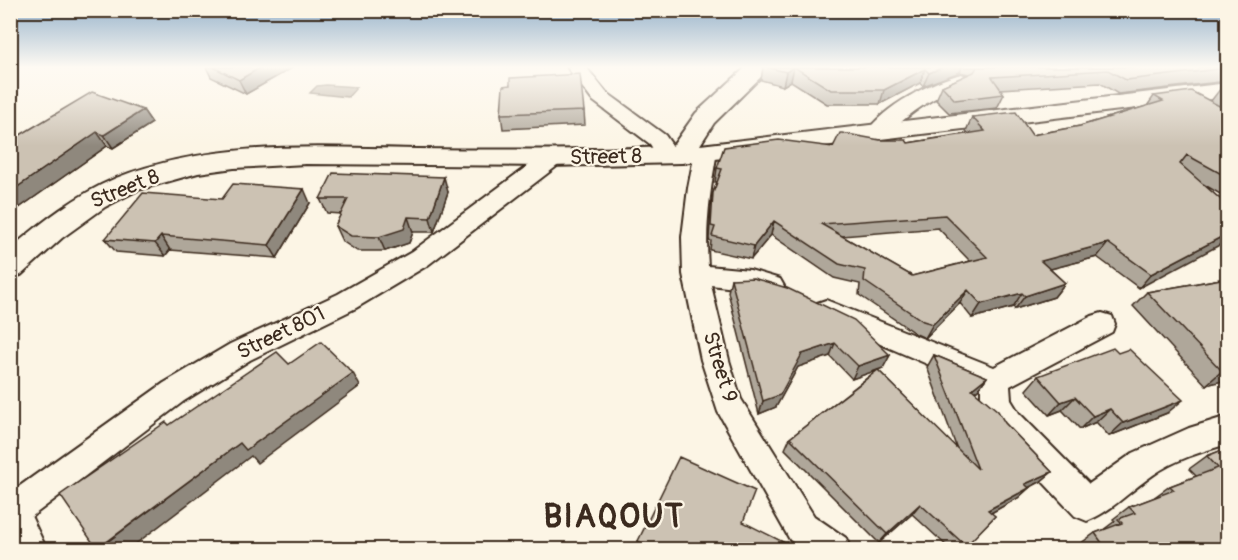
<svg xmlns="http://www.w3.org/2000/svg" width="1238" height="560" font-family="Pangolin,sans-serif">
<rect width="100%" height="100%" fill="#fcf5e5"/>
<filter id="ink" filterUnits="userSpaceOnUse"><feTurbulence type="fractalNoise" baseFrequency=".0167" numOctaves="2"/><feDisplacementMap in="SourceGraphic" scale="12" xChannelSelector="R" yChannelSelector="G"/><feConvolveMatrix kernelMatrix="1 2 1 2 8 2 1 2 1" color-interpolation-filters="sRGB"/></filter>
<g filter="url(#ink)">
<path fill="#b7ad9e" stroke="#85796b" stroke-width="1.5" d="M 326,85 L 357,87 L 348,97 L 310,93 L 317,86 Z"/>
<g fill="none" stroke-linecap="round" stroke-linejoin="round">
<defs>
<path id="minor" d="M 567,67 L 586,67 L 606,92 L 665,135 L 679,155 L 676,160 L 668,162 L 660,160 L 650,144 L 592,100 Z
M 961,74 L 968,76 L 970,80 C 966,87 957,87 950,91 C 925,101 904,119 883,137 L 876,139 L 869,137 L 866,133 C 884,106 931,82 961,74 Z
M 706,145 L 714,147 L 717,152 C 710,190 705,227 708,266 L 750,270 L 780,279 L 784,286 L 780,293 L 771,296 L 750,290 L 711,285 L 729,360 L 741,399 L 814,516 L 846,538 L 851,550 L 804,550 L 790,540 L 718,412 L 701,360 L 683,274 L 682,237 L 688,188 L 695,152 L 698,147 Z
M 553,151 L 561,153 L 564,158 L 561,163 L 428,265 L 356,308 L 250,360 L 184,401 L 22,524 L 10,529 L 10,493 L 164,383 L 230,344 L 338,294 L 410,253 L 545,153 Z
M 826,300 L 994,367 L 1092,316 L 1102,313 L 1112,316 L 1115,324 L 1112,332 L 1010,386 L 1011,400 L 1019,413 L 1089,484 L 1133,453 L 1189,428 L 1228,416 L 1228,444 C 1203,451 1174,460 1153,475 C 1131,490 1112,511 1087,521 L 1075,516 L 997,433 L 981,402 L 981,387 L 817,317 L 813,310 L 817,303 Z"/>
<path id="tertiary" d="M 746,67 L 771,67 L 714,123 L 700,145 L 1228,83 L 1228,97 L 682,163 L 548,166 L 306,164 L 234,168 L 198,173 L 138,190 L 105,207 L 62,238 L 21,275 L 10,278 L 10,249 C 43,221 76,195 116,178 C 212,140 317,147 417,149 C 502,150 587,150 672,147 L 696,113 Z
M 10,495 L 24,501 L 47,550 L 10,550 Z"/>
</defs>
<use href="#minor" stroke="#3b2a1e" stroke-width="4"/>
<use href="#tertiary" stroke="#3b2a1e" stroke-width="4"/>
<use href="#minor" fill="#fcf5e5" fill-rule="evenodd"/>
<use href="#tertiary" fill="#fcf5e5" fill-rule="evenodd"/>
</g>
<path fill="#afa79a" stroke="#3b2a1e" stroke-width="1.5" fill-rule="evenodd" d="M 206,67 L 292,67 L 292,68 L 246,94 L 211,77 Z
M 763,67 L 1227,67 L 1227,81 L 1118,94 L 1100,83 L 1000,89 L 1004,94 L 997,108 L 949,113 L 936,100 L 942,86 L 969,74 L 960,72 L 923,86 L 920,83 L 880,104 L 827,104 L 791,81 L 783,86 L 761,80 Z
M 510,85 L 584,111 L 585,125 L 503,129 L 501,114 Z
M 1227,87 L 1227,198 L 1203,184 L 1227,205 L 1139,288 L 1097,257 L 1050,269 L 1065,283 L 1054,297 L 1015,309 L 1013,307 L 972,318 L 960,303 L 925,338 L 916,334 L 859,295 L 860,284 L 834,278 L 771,235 L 751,259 L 710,250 L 711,241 L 709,240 L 711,207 L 713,193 L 717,182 L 715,182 L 717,168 L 833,147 L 880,140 L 908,143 L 968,133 L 966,131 L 972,117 L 1032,135 L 1080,126 L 1147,106 L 1154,96 L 1211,101 L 1221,88 ZM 938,228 L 970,261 L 912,276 L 842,236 Z
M 143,110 L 152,123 L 113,148 L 107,146 L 19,208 L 10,205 L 10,141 Z
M 448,192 L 434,232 L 413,232 L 409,243 L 385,251 L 357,251 L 342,241 L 335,226 L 341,214 L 327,213 L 320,199 Z
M 222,199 L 310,203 L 277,258 L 170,250 L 165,256 L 116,252 L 105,239 Z
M 1227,278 L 1227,380 L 1206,385 L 1133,306 L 1147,292 Z
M 731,279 L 890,355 L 883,368 L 878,370 L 957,449 L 927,367 L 934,355 L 987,377 L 979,388 L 975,392 L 1052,472 L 1040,482 L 1029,488 L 1018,498 L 991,513 L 995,516 L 962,549 L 950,549 L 912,514 L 879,543 L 785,449 L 790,438 L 877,370 L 852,379 L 830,356 L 798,367 L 776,407 L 759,414 L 728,292 Z
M 1038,376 L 1167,413 L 1109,436 L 1096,422 L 1080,429 L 1062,410 L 1049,415 L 1026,390 Z
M 1227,448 L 1227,549 L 1084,549 L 1080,544 L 1095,533 L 1103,530 L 1115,521 L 1113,519 L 1129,507 L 1153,498 L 1170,486 L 1196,476 L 1189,469 L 1207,456 Z
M 743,523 L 797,549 L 637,549 L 638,541 Z"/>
<path fill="#8f887d" stroke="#3b2a1e" stroke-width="1.5" d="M 261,67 L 292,68 L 246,94 L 239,80 Z
M 794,67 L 791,81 L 783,86 L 786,72 Z
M 943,67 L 962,67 L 960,72 L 923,86 L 929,73 Z
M 925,69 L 920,83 L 880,104 L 884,90 Z
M 143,110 L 152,123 L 113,148 L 104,135 Z
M 97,132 L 107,146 L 19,208 L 10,198 L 10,192 Z
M 444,177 L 448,192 L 434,232 L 430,218 Z
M 304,189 L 310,203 L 277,258 L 269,245 Z
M 408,217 L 413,232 L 409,243 L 385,251 L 379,237 Z
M 774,221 L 771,235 L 751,259 L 754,246 Z
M 1227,234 L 1227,241 L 1139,288 L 1151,274 Z
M 161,236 L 170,250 L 165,256 L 155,243 Z
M 1108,243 L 1097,257 L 1031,274 L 1041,261 Z
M 1065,283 L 1054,297 L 1015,309 L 1025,296 Z
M 968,290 L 960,303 L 925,338 L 933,324 Z
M 1022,293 L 1013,307 L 972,318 L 981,304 Z
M 835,343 L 830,356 L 798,367 L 776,407 L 759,414 L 763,401 L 802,354 Z
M 890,355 L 883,368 L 852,379 L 858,366 Z
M 1227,370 L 1227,380 L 1206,385 L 1222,371 Z
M 353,373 L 360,386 L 257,463 L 251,456 L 129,549 L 98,549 L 240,443 Z
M 987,377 L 979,388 L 964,401 L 972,389 Z
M 1075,397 L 1062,410 L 1049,415 L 1061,402 Z
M 1183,400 L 1167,413 L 1109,436 L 1123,423 Z
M 1110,409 L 1096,422 L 1080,429 L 1093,416 Z
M 1052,472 L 1040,482 L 1015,494 L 1025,484 Z
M 1029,488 L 1018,498 L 978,520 L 988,510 Z
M 920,504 L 912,514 L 879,543 L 887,534 Z"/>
<path fill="#ccc2b3" stroke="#3b2a1e" stroke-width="1.5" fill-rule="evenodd" d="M 213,67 L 261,67 L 239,80 Z
M 766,67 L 793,67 L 786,72 Z
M 794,67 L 943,67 L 929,73 L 925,69 L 884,90 L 831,90 Z
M 977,67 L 1227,67 L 1227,68 L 1126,80 L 1108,70 L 992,77 L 1004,94 L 955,100 L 942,86 L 974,72 Z
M 580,74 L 584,111 L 501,114 L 503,86 L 510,85 L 510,78 Z
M 1227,87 L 1227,91 L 1221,88 Z
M 1191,91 L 1227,110 L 1227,177 L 1187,155 L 1180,164 L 1227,205 L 1227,234 L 1151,274 L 1108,243 L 1041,261 L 1065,283 L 1025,296 L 1022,293 L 981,304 L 968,290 L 933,324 L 923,321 L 864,281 L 865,270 L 839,264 L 774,221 L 754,246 L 712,236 L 715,227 L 711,226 L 713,193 L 722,169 L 717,168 L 724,147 L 779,140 L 833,147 L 840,133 L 842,133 L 880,140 L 906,140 L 908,143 L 985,131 L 972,117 L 1016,112 L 1032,135 L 1080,126 L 1163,101 L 1154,96 ZM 945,215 L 987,257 L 912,276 L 821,224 Z
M 92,92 L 143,110 L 104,135 L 97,132 L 10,192 L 10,141 Z
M 333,173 L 444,177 L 430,218 L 408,217 L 404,229 L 379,237 L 351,236 L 335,226 L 348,199 L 320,199 Z
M 233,184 L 304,189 L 269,245 L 161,236 L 155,243 L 105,239 L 143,193 L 222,199 Z
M 753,278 L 787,288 L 854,320 L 890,355 L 858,366 L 835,343 L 802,354 L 780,395 L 763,401 L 731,279 Z
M 1227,278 L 1227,370 L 1222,371 L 1147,292 Z
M 321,342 L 353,373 L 246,450 L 240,443 L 97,549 L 60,495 L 166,422 L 169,425 L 277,352 L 289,364 Z
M 1113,348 L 1118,353 L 1129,349 L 1183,400 L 1123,423 L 1110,409 L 1093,416 L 1075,397 L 1061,402 L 1038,376 Z
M 934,355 L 987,377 L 972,389 L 998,411 L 1005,423 L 1052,472 L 1025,484 L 1029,488 L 988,510 L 995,516 L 966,546 L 920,504 L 887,534 L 790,438 L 878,370 L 978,469 Z
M 1227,448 L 1227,549 L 1100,549 L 1097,545 L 1102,543 L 1095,533 L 1122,523 L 1118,519 L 1135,513 L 1129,507 L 1174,490 L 1170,486 L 1218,468 L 1207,456 Z
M 679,457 L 755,491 L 743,522 L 797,549 L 648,549 L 649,547 L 638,541 Z"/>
</g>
<linearGradient id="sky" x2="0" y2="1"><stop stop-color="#94b1ca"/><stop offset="0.46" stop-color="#fefaf3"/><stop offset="1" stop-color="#fefaf3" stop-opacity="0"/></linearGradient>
<rect width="1238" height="146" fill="url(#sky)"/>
<g text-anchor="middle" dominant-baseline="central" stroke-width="4.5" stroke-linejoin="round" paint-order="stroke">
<g font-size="21" fill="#3b2a1e" stroke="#fcf5e5">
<text transform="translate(606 157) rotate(-1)">Street 8</text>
<text transform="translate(125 189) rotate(-22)">Street 8</text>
<text transform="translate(281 333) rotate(-26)">Street 801</text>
<text transform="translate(720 367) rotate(73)">Street 9</text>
</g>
<g font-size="33" font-weight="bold" letter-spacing="1.5" fill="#3b2a1e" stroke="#fcf5e5">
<text x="614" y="516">BIAQOUT</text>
</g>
</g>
<rect width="1238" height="560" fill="none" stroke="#fcf5e5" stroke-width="36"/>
<rect x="18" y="18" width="1202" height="524" fill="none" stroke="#3b2a1e" stroke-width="2" filter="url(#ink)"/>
</svg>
